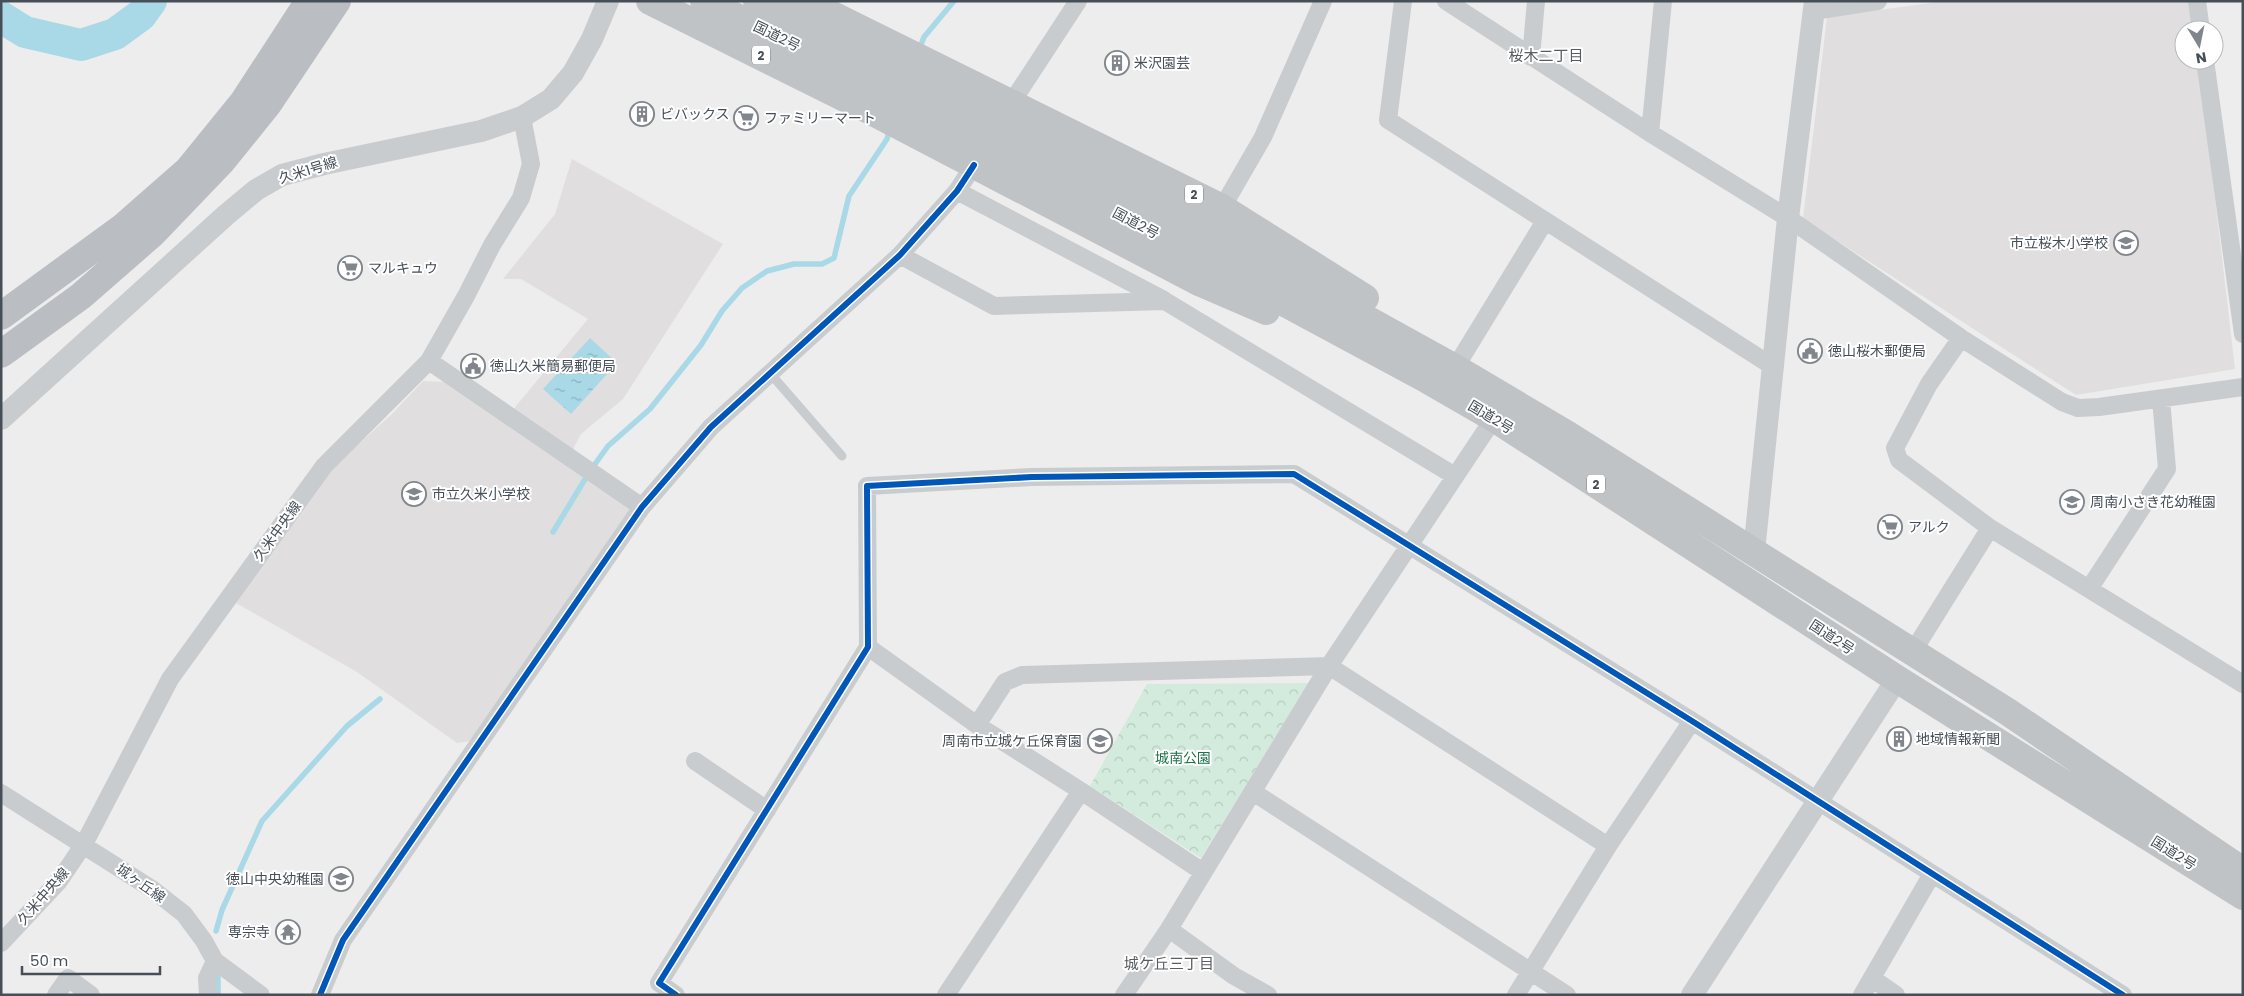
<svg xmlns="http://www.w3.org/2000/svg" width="2244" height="996" font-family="Poppins,'Noto Sans JP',sans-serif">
<defs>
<pattern id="park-crowns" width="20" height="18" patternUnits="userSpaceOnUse" patternTransform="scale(1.25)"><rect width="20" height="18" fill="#d2ebdc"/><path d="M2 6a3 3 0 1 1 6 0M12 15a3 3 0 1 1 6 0" fill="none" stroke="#b6cbbf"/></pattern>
<pattern id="water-ripples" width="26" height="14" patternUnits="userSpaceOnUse" patternTransform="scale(1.25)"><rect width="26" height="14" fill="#a9d8e7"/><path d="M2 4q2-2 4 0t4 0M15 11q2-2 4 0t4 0" fill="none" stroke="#8bb2be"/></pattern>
</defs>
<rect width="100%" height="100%" fill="#eeeded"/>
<path fill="#e0dede" d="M 1945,1 L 2192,1 L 2195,30 L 2184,30 L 2184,60 L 2199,60 L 2235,369 L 2076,395 L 1803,219 L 1827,17 Z
M 572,159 L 723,244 L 623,399 L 581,434 L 574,447 L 571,465 L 626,502 L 631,511 L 471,741 L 457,743 L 357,672 L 236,603 L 326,473 L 391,415 L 423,381 L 445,382 L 507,417 L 588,319 L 521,279 L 503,279 L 555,214 Z"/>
<path fill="url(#park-crowns)" d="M 1309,683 L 1201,858 L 1090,786 L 1147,684 Z"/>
<path fill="url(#water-ripples)" d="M 590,338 L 617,363 L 571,414 L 543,389 Z"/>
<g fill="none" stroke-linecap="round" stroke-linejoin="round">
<path stroke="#a9d8e7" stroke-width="5.5" d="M 919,50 L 924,37 L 954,1
M 553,532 L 590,471 L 608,446 L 650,409 L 701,345 L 722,311 L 742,288 L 767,271 L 794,264 L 822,264 L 834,258 L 849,196 L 887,139 L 890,129
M 216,931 L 222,910 L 262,821 L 347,726 L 380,699
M 218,977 L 218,995"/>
<path stroke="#a9d8e7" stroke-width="32" d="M 1,17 L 25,32 L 81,45 L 115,34 L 141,15 L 151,1"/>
<path stroke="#c9ccce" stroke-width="9" d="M 769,372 L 842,456"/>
<path stroke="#c9ccce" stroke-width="18" d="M 1403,1 L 1388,120 L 1772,366
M 1446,1 L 1650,133 L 1788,218 L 1961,338 L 2062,402 L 2078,408 L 2099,407 L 2243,387
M 2197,1 L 2201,30
M 1814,11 L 1878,1
M 1531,57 L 1536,1
M 2205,60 L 2243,334
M 1010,105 L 1078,1
M 1650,133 L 1663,1
M 957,191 L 1164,300
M 1222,208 L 1263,137 L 1323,1
M 900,255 L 994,306 L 1165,301 L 1455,476
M 1961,338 L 1929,384 L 1895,448 L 1899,460 L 1990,528 L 2243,684
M 429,361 L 642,507
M 1455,368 L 1545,221
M 2089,589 L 2167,469 L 2161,399
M 868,647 L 977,725 L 1081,791 L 946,995
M 1912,653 L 1990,528
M 977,725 L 1005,682 L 1022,675 L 1329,666 L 1608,846
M 695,761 L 767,810
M 1081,791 L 1203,872
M 1253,792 L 1567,995
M 1,793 L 152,889 L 184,914 L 204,941 L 215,961 L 261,995
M 1169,929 L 1234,976 L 1268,995
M 1,943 L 59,881 L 84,844 L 170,679 L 324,466 L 429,361 L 466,296 L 492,245 L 521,198 L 531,164 L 522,117
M 1873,979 L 1896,995
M 56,995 L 68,978 L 91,995
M 208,995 L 207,978 L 215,961
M 320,995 L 343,940 L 642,507 L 711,427 L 900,255 L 957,191 L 974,165
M 676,995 L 659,983 L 868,647 L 867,486 L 1032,477 L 1294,474 L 1692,721 L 2123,995
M 1124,995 L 1169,929 L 1329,666 L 1494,418
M 1516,995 L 1608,846 L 1692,721
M 1862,995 L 1932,874"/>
<path stroke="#c9ccce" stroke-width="22" d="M 1,419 L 226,215 L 256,190 L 282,175 L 324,164 L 481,131 L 522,117 L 551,99 L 573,73 L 592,39 L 608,1
M 1754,552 L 1788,218 L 1815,1
M 1692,995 L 1897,679"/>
<path stroke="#c0c3c6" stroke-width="28" d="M 650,1 L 871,111 L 1201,283 L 1266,311
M 704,1 L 959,127 L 1428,380 L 1494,418 L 1897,679 L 2243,896
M 757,1 L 1209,232 L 1455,368 L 1568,435 L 2008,712 L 2243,871
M 804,1 L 1222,208 L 1365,298"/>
<path stroke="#babec3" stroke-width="28" d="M 1,316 L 123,227 L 188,170 L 244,101 L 309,1
M 1,354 L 81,296 L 152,234 L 222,161 L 268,104 L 337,1"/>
<defs>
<path id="cycleway" d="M 320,995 L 343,940 L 642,507 L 711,427 L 900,255 L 957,191 L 974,165
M 676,995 L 659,983 L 868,647 L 867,486 L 1032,477 L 1294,474 L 1692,721 L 2123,995"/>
</defs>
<use href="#cycleway" stroke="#fff" stroke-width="9"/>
<use href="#cycleway" stroke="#0057b8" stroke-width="6"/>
</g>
<defs>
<symbol id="building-ring" viewBox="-11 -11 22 22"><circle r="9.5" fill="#fff" stroke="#81868c" stroke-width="1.5"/><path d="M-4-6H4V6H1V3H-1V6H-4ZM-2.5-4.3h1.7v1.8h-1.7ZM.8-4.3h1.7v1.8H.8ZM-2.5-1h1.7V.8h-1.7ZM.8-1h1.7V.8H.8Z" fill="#81868c"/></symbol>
<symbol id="supermarket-ring" viewBox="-11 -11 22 22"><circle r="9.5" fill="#fff" stroke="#81868c" stroke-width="1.5"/><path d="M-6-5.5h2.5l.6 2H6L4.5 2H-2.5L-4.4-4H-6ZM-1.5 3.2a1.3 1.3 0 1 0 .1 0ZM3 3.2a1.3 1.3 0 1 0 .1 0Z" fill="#81868c"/></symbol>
<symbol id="school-ring" viewBox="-11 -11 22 22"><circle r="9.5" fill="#fff" stroke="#81868c" stroke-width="1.5"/><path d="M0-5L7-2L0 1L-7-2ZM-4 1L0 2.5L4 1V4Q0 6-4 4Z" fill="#81868c"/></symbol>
<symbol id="civic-ring" viewBox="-11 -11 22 22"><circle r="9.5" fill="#fff" stroke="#81868c" stroke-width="1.5"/><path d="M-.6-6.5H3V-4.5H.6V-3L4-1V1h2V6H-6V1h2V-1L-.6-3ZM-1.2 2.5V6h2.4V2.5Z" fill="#81868c"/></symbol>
<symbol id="temple-ring" viewBox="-11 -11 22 22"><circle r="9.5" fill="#fff" stroke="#81868c" stroke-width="1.5"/><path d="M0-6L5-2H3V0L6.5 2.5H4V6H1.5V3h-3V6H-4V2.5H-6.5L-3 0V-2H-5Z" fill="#81868c"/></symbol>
</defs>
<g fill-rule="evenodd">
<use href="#building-ring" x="1103" y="49" width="28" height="28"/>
<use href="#building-ring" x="628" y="100" width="28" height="28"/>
<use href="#supermarket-ring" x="732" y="104" width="28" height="28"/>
<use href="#school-ring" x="2112" y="229" width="28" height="28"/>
<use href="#supermarket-ring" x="336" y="254" width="28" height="28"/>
<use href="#civic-ring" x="1796" y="337" width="28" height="28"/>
<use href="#civic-ring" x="459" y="352" width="28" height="28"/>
<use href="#school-ring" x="400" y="480" width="28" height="28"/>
<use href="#school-ring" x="2058" y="488" width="28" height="28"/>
<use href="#supermarket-ring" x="1876" y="513" width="28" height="28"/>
<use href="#building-ring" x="1885" y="725" width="28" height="28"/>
<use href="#school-ring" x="1086" y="727" width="28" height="28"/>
<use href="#school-ring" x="327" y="865" width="28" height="28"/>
<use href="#temple-ring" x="274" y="918" width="28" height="28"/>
</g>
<g text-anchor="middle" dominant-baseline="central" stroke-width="4" stroke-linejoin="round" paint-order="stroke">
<g fill="#fff" stroke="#7e848a" stroke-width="1">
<rect x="752" y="45.5" width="18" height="19" rx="4"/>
<rect x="1185" y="184.5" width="18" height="19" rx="4"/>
<rect x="1587" y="474.5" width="18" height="19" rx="4"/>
</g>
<g font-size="12" font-weight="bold" fill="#464f58">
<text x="761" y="55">2</text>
<text x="1194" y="194">2</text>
<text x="1596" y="484">2</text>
</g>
<g font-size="14" fill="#464f58" stroke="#fff">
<text transform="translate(777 36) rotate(26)">国道2号</text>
<text transform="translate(308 170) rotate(-17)">久米1号線</text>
<text transform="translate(1136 223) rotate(28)">国道2号</text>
<text transform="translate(1491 417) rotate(31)">国道2号</text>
<text transform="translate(277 531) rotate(-54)">久米中央線</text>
<text transform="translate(1832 637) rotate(33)">国道2号</text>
<text transform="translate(2174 853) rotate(32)">国道2号</text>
<text transform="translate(141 883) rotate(35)">城ヶ丘線</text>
<text transform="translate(43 896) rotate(-49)">久米中央線</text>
</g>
<g font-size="14" fill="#464f58" stroke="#fff" text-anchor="start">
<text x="1134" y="63">米沢園芸</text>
<text x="660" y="114">ビバックス</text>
<text x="764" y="118">ファミリーマート</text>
<text x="2108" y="243" text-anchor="end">市立桜木小学校</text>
<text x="368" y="268">マルキュウ</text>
<text x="1828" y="351">徳山桜木郵便局</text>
<text x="490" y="366">徳山久米簡易郵便局</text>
<text x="432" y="494">市立久米小学校</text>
<text x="2090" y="502">周南小さき花幼稚園</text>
<text x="1908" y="527">アルク</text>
<text x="1916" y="739">地域情報新聞</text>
<text x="1082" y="741" text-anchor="end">周南市立城ケ丘保育園</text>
<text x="324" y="879" text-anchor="end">徳山中央幼稚園</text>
<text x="270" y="932" text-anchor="end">専宗寺</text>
</g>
<g font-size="14" fill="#1d724a" stroke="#fff">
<text x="1183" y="758">城南公園</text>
</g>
<g font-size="15" fill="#595c60" stroke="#fff">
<text x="1546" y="55">桜木二丁目</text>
<text x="1169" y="963">城ケ丘三丁目</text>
</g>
</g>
<rect width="2244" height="996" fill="none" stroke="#464f58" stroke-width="5"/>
<g transform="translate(2199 45) rotate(170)"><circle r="24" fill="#ffffff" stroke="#b5b9bc"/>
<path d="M0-4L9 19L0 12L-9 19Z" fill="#81868c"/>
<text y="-8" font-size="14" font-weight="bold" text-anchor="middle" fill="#464f58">N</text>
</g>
<path d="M22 966v8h138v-8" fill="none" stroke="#464f58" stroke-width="2.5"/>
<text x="30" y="966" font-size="15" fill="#464f58" stroke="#ffffff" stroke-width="4" paint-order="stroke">50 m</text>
</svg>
